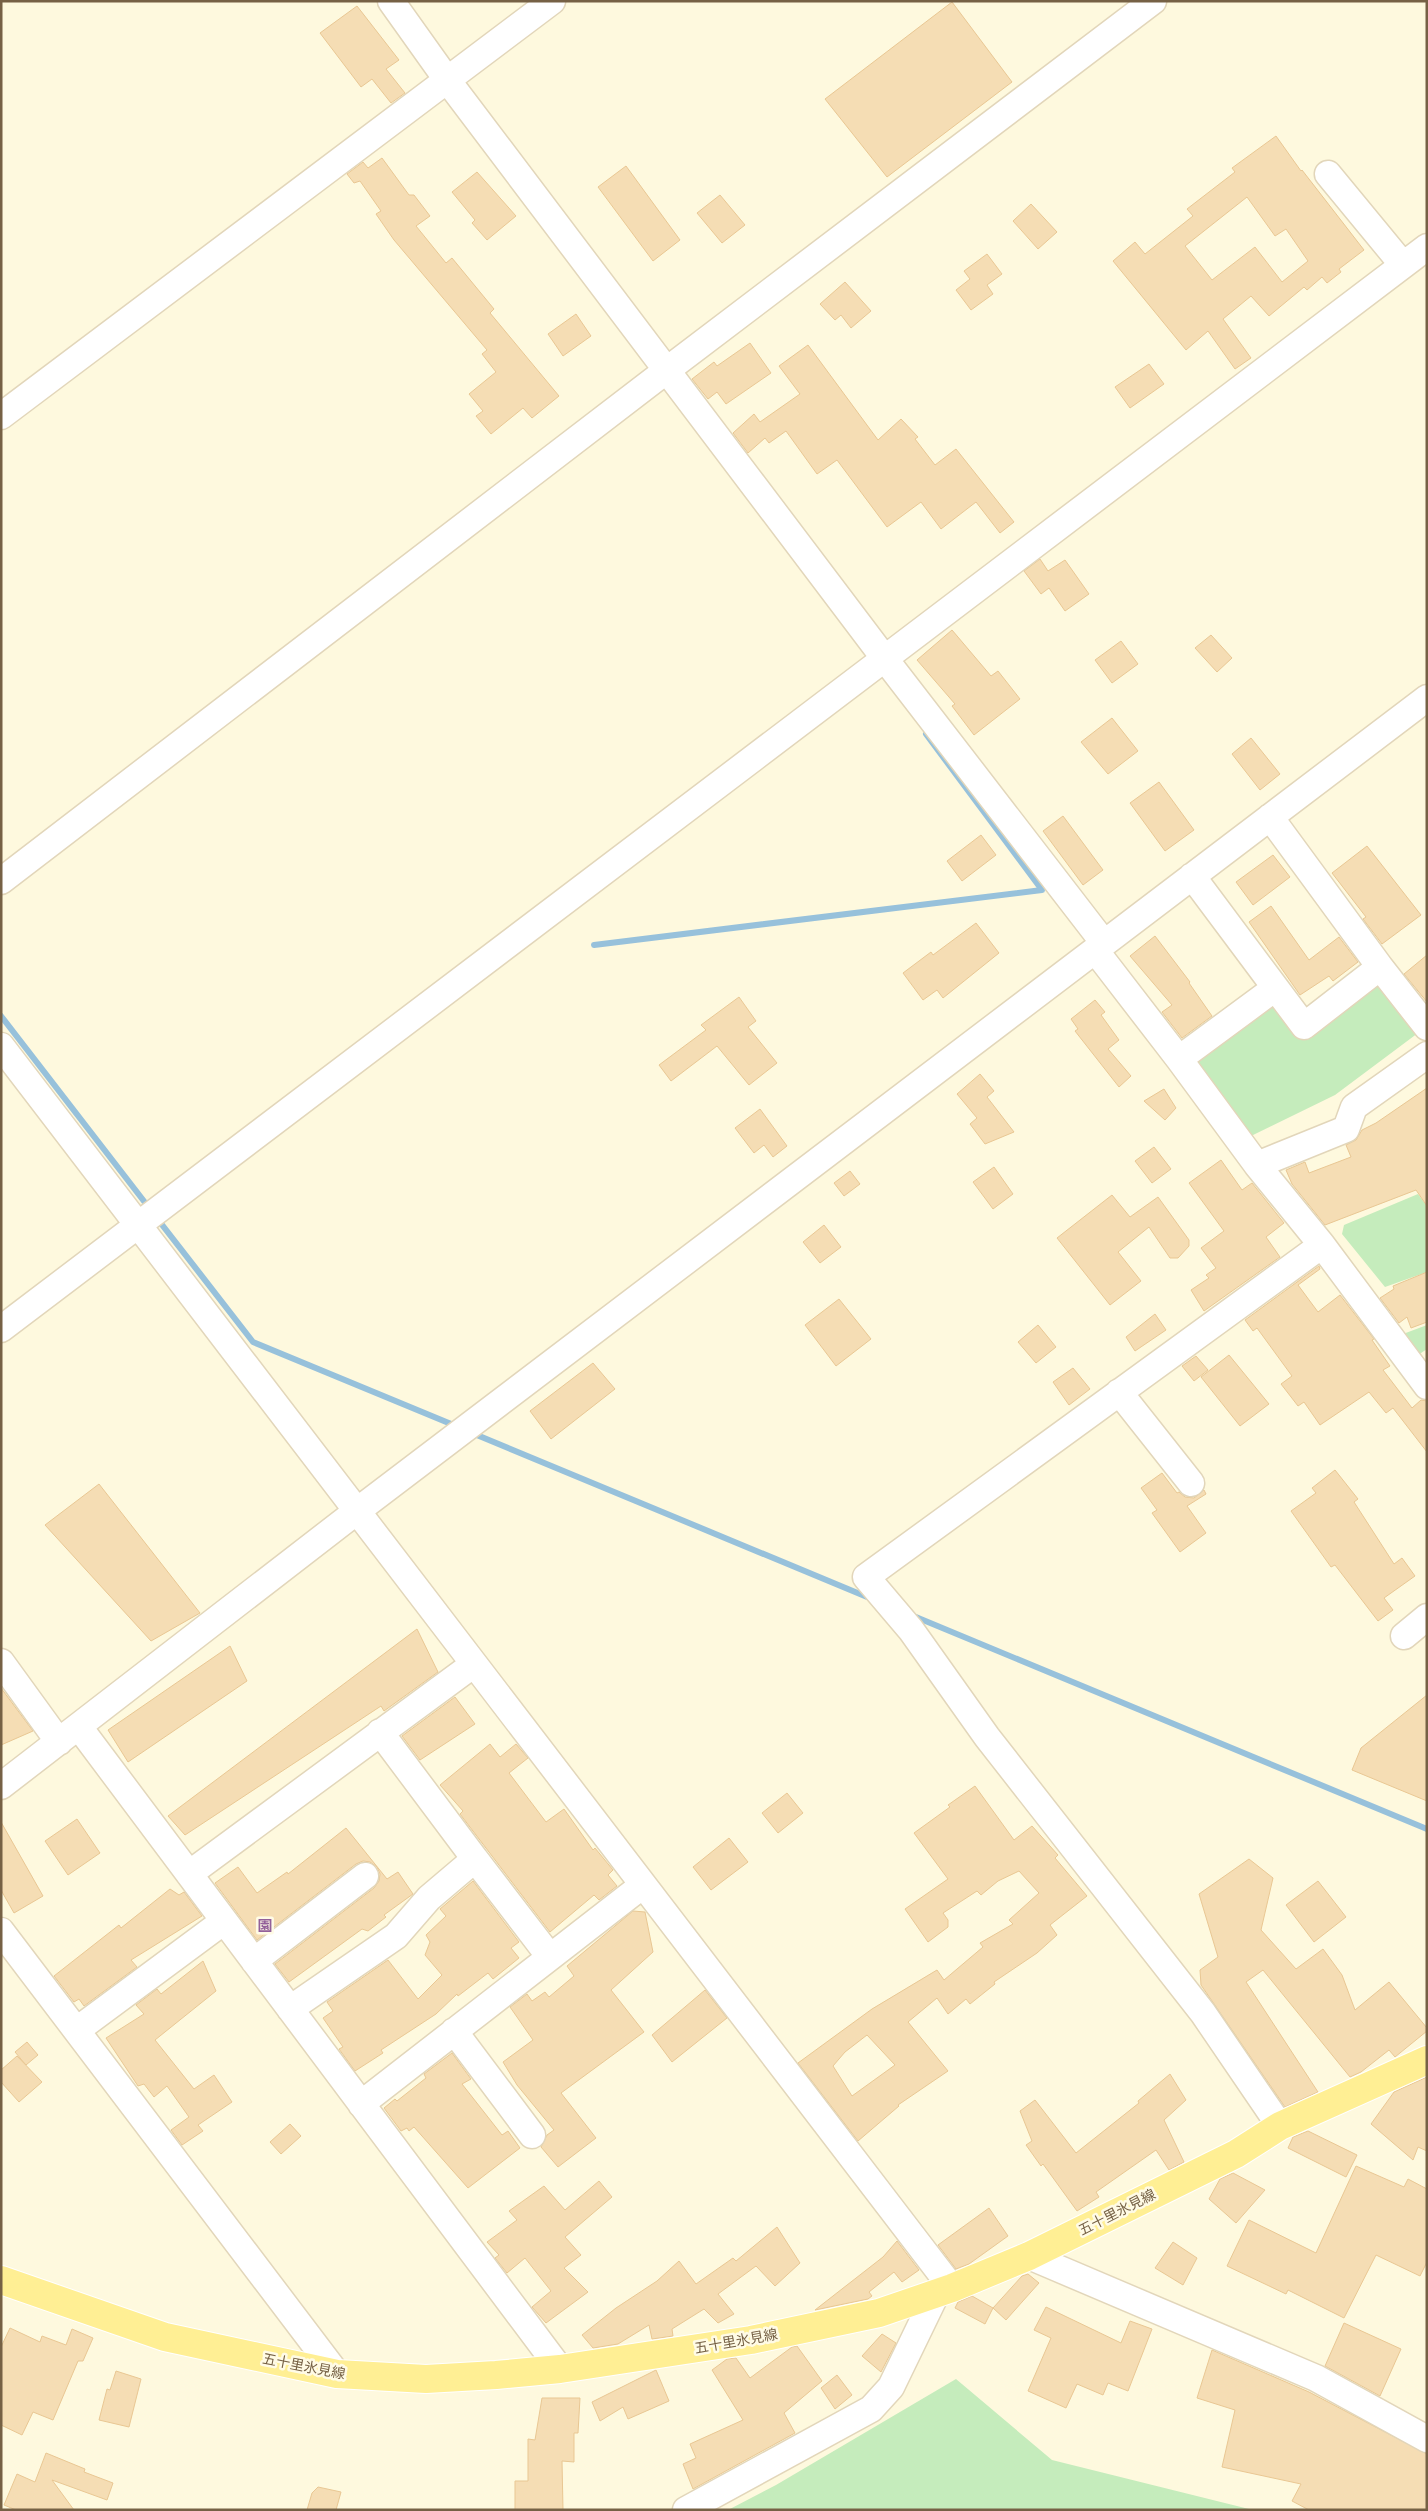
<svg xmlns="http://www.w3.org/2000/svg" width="1428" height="2511" font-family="'Public Sans','Noto Sans JP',sans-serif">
<rect width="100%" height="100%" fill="#fef9de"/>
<path fill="#c5ecbc" d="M 1370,984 L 1384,986 L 1418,1033 L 1335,1095 L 1251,1136 L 1196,1063 L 1199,1054 L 1266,1005 L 1276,1005 L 1300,1035 Z
M 1418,1194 L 1427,1206 L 1427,1272 L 1385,1287 L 1342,1234 L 1344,1225 Z
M 1427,1325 L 1427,1349 L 1418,1355 L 1403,1334 Z
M 956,2379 L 1052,2460 L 1253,2510 L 728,2510 L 776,2485 Z"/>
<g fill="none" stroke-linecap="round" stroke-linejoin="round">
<path stroke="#97c1db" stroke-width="6" d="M 594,945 L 1042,890 L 926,734
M 1,1016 L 150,1209
M 156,1217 L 253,1342 L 456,1426
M 472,1433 L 872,1599
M 911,1615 L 1427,1829"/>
</g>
<path fill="#f5ddb4" stroke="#e9c793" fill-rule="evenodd" d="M 952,2 L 1012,82 L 887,177 L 825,99 Z
M 357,6 L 399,60 L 386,69 L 405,93 L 391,103 L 372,79 L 361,87 L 320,33 Z
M 1276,136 L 1301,171 L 1302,170 L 1364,250 L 1339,269 L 1341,272 L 1327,283 L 1322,277 L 1307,290 L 1304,287 L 1269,316 L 1251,296 L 1223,319 L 1251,358 L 1235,369 L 1208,331 L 1186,350 L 1113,261 L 1135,242 L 1145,254 L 1193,216 L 1187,209 L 1235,172 L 1232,168 ZM 1247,197 L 1275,236 L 1286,229 L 1308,261 L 1282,282 L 1255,247 L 1212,280 L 1185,246 Z
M 382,158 L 409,195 L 414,195 L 430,216 L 416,226 L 446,263 L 452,258 L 494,309 L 490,313 L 559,396 L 532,418 L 523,408 L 491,434 L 476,416 L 483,411 L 469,394 L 496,372 L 482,354 L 487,350 L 394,240 L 376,214 L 381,211 L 360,181 L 354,183 L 347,174 L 363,162 L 368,168 Z
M 626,166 L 680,240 L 653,261 L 598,187 Z
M 477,172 L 516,216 L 487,240 L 472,223 L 475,220 L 452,192 Z
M 720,195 L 745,225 L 722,243 L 697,213 Z
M 1031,204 L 1057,232 L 1038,249 L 1013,221 Z
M 987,254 L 1002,274 L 987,285 L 993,294 L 971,310 L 956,290 L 970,279 L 964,271 Z
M 845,282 L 871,311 L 851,328 L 841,315 L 835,320 L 820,304 Z
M 576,314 L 591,336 L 563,356 L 548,334 Z
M 750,343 L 771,373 L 726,404 L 717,392 L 708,399 L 692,379 L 714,362 L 717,366 Z
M 808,345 L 878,440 L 901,419 L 918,437 L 915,439 L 935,465 L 956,449 L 1014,522 L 1000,533 L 976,502 L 941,529 L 921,502 L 887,527 L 837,460 L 817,474 L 786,431 L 769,443 L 765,438 L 748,453 L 733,433 L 754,414 L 760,422 L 800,394 L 779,366 Z
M 1149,364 L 1164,384 L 1130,408 L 1115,387 Z
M 1040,559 L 1048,571 L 1065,560 L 1089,594 L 1065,611 L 1049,588 L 1041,594 L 1024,571 Z
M 952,630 L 991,676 L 998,671 L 1020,699 L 974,735 L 952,706 L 955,704 L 917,660 Z
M 1211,635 L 1232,658 L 1217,672 L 1195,648 Z
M 1121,641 L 1138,664 L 1112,683 L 1095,660 Z
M 1112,718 L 1138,751 L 1108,774 L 1081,742 Z
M 1251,738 L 1280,774 L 1260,790 L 1232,754 Z
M 1159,782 L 1194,830 L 1165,851 L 1130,803 Z
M 1063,816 L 1103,870 L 1083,885 L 1043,831 Z
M 981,835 L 996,855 L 962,881 L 947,861 Z
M 1367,846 L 1421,915 L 1382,944 L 1363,919 L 1366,917 L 1332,873 Z
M 1273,855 L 1290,877 L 1253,905 L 1236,882 Z
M 1271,906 L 1309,960 L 1339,937 L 1358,962 L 1333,981 L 1329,976 L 1300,995 L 1249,922 Z
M 976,923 L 999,953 L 943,998 L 937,990 L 923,1000 L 903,973 L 931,952 L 933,955 Z
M 1155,936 L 1190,982 L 1189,983 L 1212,1016 L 1182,1038 L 1162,1012 L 1172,1005 L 1130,956 Z
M 1427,955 L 1427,1002 L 1404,974 Z
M 739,997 L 756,1021 L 748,1027 L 777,1063 L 749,1085 L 717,1046 L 671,1081 L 659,1065 L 706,1030 L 701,1025 Z
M 1095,1000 L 1105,1012 L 1101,1015 L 1119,1040 L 1108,1049 L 1131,1076 L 1119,1087 L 1075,1031 L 1078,1029 L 1071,1019 Z
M 980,1074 L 994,1091 L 987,1097 L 1014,1132 L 985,1144 L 970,1124 L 977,1118 L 957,1094 Z
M 1427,1088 L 1427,1206 L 1416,1190 L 1325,1225 L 1292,1184 L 1286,1170 L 1305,1162 L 1309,1173 L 1351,1157 L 1346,1145 L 1356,1140 L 1362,1130 L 1376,1123 Z
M 1164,1089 L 1176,1108 L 1165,1120 L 1144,1101 Z
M 760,1109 L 787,1146 L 773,1157 L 764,1145 L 754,1153 L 735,1128 Z
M 1154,1147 L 1171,1169 L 1152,1183 L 1135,1161 Z
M 1221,1160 L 1242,1190 L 1252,1183 L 1284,1223 L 1266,1237 L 1280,1257 L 1204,1311 L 1191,1290 L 1209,1278 L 1206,1275 L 1216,1268 L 1201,1248 L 1224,1231 L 1189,1183 Z
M 994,1167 L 1013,1194 L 993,1209 L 973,1182 Z
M 850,1171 L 860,1184 L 844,1196 L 834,1183 Z
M 1112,1195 L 1130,1217 L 1158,1197 L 1189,1240 L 1189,1246 L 1178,1258 L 1170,1258 L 1149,1227 L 1118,1252 L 1141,1281 L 1110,1305 L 1057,1238 Z
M 824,1225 L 841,1247 L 820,1263 L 803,1242 Z
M 1319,1266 L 1320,1269 L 1298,1285 L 1318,1312 L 1340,1295 L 1374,1339 L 1372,1340 L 1390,1366 L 1383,1370 L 1412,1408 L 1421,1400 L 1427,1401 L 1427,1452 L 1393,1408 L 1386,1413 L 1369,1392 L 1320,1425 L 1304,1402 L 1298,1406 L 1281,1384 L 1292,1376 L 1257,1328 L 1253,1331 L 1245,1320 Z
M 1427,1272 L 1427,1322 L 1411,1328 L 1407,1317 L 1399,1323 L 1380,1298 L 1394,1289 L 1393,1286 Z
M 839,1299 L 871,1339 L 836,1366 L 805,1325 Z
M 1155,1314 L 1166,1330 L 1135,1351 L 1126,1337 Z
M 1038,1325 L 1056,1347 L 1036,1363 L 1018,1342 Z
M 1229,1355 L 1269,1404 L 1240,1426 L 1201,1377 Z
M 1196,1356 L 1208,1370 L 1194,1381 L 1182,1366 Z
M 593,1363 L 615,1389 L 551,1439 L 530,1411 Z
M 1073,1368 L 1090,1389 L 1069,1405 L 1053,1382 Z
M 1335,1470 L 1358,1499 L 1354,1502 L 1394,1564 L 1402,1558 L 1415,1576 L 1384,1598 L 1393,1610 L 1378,1621 L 1335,1565 L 1331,1567 L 1291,1511 L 1316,1493 L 1312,1488 Z
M 1162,1473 L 1177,1493 L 1179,1492 L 1185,1497 L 1194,1498 L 1204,1490 L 1206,1494 L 1187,1506 L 1206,1533 L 1180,1552 L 1152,1513 L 1157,1510 L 1141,1488 Z
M 99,1484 L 200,1613 L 151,1641 L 45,1525 Z
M 417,1629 L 438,1672 L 384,1711 L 381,1706 L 185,1835 L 168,1816 Z
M 230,1646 L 247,1681 L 128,1762 L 108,1730 Z
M 1,1688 L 33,1731 L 1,1745 Z
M 1427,1695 L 1427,1801 L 1352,1770 L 1361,1748 Z
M 455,1697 L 475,1724 L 420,1760 L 402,1736 Z
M 490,1744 L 500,1757 L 516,1744 L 528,1758 L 509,1773 L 546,1822 L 564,1809 L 593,1850 L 595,1848 L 613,1870 L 608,1875 L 617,1886 L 599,1900 L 594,1895 L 550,1932 L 460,1814 L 463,1811 L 440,1785 Z
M 975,1786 L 1014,1840 L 1032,1826 L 1058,1855 L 1055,1858 L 1087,1896 L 1050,1925 L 1057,1935 L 1037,1953 L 994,1982 L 995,1984 L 970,2004 L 966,1999 L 948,2014 L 937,1998 L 908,2022 L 948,2071 L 898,2105 L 899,2106 L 858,2141 L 798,2063 L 872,2009 L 937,1970 L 944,1980 L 983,1947 L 980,1943 L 1013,1924 L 1009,1920 L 1039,1893 L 1019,1871 L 998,1881 L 981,1895 L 977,1891 L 943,1913 L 948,1920 L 948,1927 L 928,1942 L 905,1909 L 948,1879 L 914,1833 L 950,1807 L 948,1805 ZM 867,2035 L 895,2065 L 852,2096 L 833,2066 L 845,2052 Z
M 787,1793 L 803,1813 L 778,1833 L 762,1813 Z
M 77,1819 L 100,1853 L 68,1875 L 45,1841 Z
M 1,1822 L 43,1896 L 14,1913 L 1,1890 Z
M 346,1828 L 387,1879 L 398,1872 L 413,1894 L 384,1915 L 386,1917 L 368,1931 L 362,1929 L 289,1982 L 275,1964 L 374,1888 L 379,1881 L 380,1874 L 377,1867 L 370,1862 L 363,1861 L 356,1864 L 257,1940 L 215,1883 L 238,1867 L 257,1893 L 287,1872 L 288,1874 Z
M 729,1838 L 748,1862 L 711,1890 L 693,1867 Z
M 1249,1859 L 1273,1878 L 1261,1930 L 1296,1969 L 1323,1949 L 1342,1975 L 1355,2010 L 1389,1982 L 1427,2028 L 1427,2031 L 1395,2057 L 1389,2050 L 1361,2072 L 1350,2077 L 1263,1970 L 1246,1982 L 1318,2092 L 1285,2107 L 1201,1985 L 1200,1970 L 1218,1957 L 1199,1894 Z
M 473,1881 L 519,1942 L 511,1948 L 519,1958 L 493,1979 L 488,1973 L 458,1996 L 457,1994 L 436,2014 L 381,2050 L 383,2053 L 355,2071 L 339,2049 L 343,2047 L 323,2018 L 333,2011 L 327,2002 L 388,1960 L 418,1999 L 442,1975 L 425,1955 L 430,1942 L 426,1935 L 446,1916 L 440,1909 Z
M 1318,1881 L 1346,1917 L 1314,1942 L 1286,1905 Z
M 170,1889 L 179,1895 L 184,1892 L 202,1916 L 131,1960 L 137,1967 L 84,2006 L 79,1999 L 74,2002 L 54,1976 L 119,1925 L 121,1928 Z
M 633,1911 L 645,1912 L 653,1952 L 611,1990 L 644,2032 L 561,2093 L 596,2138 L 558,2167 L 541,2147 L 547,2135 L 554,2130 L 517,2085 L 503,2062 L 533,2040 L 510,2007 L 527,1994 L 532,2001 L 545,1992 L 549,1997 L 574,1976 L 567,1966 Z
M 203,1961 L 216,1991 L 155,2040 L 194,2089 L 214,2075 L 232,2102 L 198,2125 L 203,2131 L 182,2145 L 171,2130 L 189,2117 L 167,2086 L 154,2097 L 144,2084 L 138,2086 L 106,2038 L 144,2014 L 136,2005 L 157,1989 L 161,1994 Z
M 705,1990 L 727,2018 L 672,2062 L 652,2035 Z
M 27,2042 L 38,2055 L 26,2065 L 15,2052 Z
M 452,2053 L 471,2079 L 462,2084 L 502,2135 L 508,2131 L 520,2148 L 468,2188 L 414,2127 L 409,2131 L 407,2128 L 401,2131 L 384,2108 L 395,2099 L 397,2101 L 426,2078 L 424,2074 Z
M 17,2056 L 42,2082 L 19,2102 L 1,2082 L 1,2070 Z
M 1170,2074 L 1186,2100 L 1164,2120 L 1184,2162 L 1169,2170 L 1156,2150 L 1096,2192 L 1099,2197 L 1077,2211 L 1043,2164 L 1041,2166 L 1026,2145 L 1032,2141 L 1020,2111 L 1035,2100 L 1076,2153 L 1139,2103 L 1138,2101 Z
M 1427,2077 L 1427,2151 L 1418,2147 L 1413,2160 L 1371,2124 L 1394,2092 Z
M 290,2124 L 301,2136 L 281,2154 L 270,2142 Z
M 1308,2131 L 1357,2155 L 1346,2177 L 1288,2148 L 1293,2137 Z
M 1356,2166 L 1404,2187 L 1408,2179 L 1427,2189 L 1427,2262 L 1420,2276 L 1376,2255 L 1344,2318 L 1288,2290 L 1286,2294 L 1227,2266 L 1249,2220 L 1316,2253 Z
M 1233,2173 L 1265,2190 L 1236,2223 L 1209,2199 L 1220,2179 Z
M 599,2181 L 612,2197 L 565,2237 L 581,2255 L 564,2268 L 588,2292 L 546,2323 L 532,2307 L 551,2291 L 525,2258 L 507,2273 L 495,2258 L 499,2255 L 487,2242 L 517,2220 L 509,2211 L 544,2186 L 565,2210 Z
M 989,2208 L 1008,2236 L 969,2264 L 956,2269 L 938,2245 Z
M 777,2227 L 800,2263 L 775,2286 L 756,2266 L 718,2294 L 734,2314 L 718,2323 L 704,2309 L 672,2329 L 673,2336 L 652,2339 L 649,2325 L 618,2344 L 593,2348 L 582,2335 L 616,2308 L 657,2281 L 679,2261 L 696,2284 L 733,2258 L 736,2261 Z
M 897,2241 L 919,2270 L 902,2282 L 894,2272 L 869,2292 L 872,2296 L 868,2299 L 815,2310 L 883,2257 Z
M 1173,2242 L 1197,2258 L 1183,2285 L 1155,2268 Z
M 1028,2274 L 1039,2283 L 1006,2320 L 993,2308 L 1022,2276 Z
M 972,2296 L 993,2308 L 985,2324 L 955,2308 L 958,2302 Z
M 1046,2307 L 1121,2343 L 1130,2321 L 1152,2329 L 1128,2391 L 1108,2383 L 1103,2395 L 1077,2384 L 1066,2408 L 1028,2391 L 1051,2338 L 1034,2330 Z
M 1344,2323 L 1401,2349 L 1380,2396 L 1325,2366 Z
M 10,2328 L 40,2342 L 42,2336 L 66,2345 L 72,2329 L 93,2338 L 83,2361 L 78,2361 L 53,2420 L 33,2412 L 22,2435 L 1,2425 L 1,2347 Z
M 882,2334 L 896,2343 L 881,2372 L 862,2356 Z
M 797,2346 L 822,2381 L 784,2413 L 795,2433 L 693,2489 L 683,2464 L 696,2458 L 690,2444 L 743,2420 L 712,2370 L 727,2359 L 736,2358 L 750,2378 L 792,2347 Z
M 1212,2350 L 1309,2392 L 1427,2454 L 1427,2510 L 1309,2510 L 1292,2501 L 1301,2484 L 1222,2467 L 1235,2410 L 1197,2398 Z
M 656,2370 L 669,2401 L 628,2419 L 623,2407 L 600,2421 L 592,2402 Z
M 116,2371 L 141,2379 L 129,2427 L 99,2420 L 107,2389 L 110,2390 Z
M 837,2375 L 852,2395 L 835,2409 L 821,2388 Z
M 542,2398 L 580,2398 L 578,2433 L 574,2433 L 574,2462 L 562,2461 L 563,2510 L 515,2510 L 515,2481 L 528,2481 L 528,2439 L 535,2440 Z
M 46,2453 L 85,2469 L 84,2472 L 113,2483 L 107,2500 L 52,2480 L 74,2510 L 16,2510 L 4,2505 L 17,2474 L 35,2482 Z
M 318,2487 L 341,2492 L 336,2510 L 307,2510 L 312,2493 Z"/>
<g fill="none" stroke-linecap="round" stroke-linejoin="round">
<defs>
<path id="minor" d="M 391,1 L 448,81 L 885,659 L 1104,943
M 1328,174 L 1403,265
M 1,416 L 552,1
M 1270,817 L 1380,967
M 1192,876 L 1304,1026 L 1380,967 L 1427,1027
M 1,881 L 667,370 L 1153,1
M 1095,950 L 1179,1059 L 1257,1165 L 1322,1245 L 1427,1386
M 1,1046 L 952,2288
M 1179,1059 L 1274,989
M 1257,1165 L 1346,1129 L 1354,1107 L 1427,1055
M 1,1329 L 1427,247
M 1119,1392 L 1191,1483
M 1404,1636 L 1427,1617
M 1,1662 L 59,1742
M 79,1727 L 560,2369
M 380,1732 L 475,1859
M 1,1786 L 357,1511 L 1427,698
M 189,1874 L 474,1664
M 1,1931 L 337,2374
M 254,1961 L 365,1876
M 290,2009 L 396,1936 L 429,1898 L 475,1859 L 550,1957
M 77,2030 L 224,1921
M 454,2031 L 532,2135
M 361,2104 L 643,1885
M 1280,2126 L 1203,2013 L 987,1737 L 911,1630 L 866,1577 L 1322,1245
M 1029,2256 L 1316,2378 L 1427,2439
M 686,2510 L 871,2409 L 891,2387 L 936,2294"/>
<path id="major" d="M 1,2280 L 165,2337 L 337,2374 L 426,2379 L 496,2375 L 560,2369 L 751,2340 L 879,2313 L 952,2288 L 1029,2256 L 1236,2154 L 1280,2126 L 1427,2060"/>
</defs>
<use href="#minor" stroke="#e2d6ba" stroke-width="29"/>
<use href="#major" stroke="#fff" stroke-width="30"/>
<use href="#minor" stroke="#fff" stroke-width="26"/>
<use href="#major" stroke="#ffef94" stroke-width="28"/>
</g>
<g text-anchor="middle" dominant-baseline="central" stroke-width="5" stroke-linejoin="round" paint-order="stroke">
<g font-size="14" fill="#766145" stroke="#fffbe6">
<text transform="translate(1117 2212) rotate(-27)">五十里氷見線</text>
<text transform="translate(736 2341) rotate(-10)">五十里氷見線</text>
<text transform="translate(304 2366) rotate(11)">五十里氷見線</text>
</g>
<g font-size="15" font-weight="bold" fill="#93609a" stroke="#fffbe6">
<text x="265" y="1925">園</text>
</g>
</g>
<rect width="1428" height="2511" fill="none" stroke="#766145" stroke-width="5"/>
</svg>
